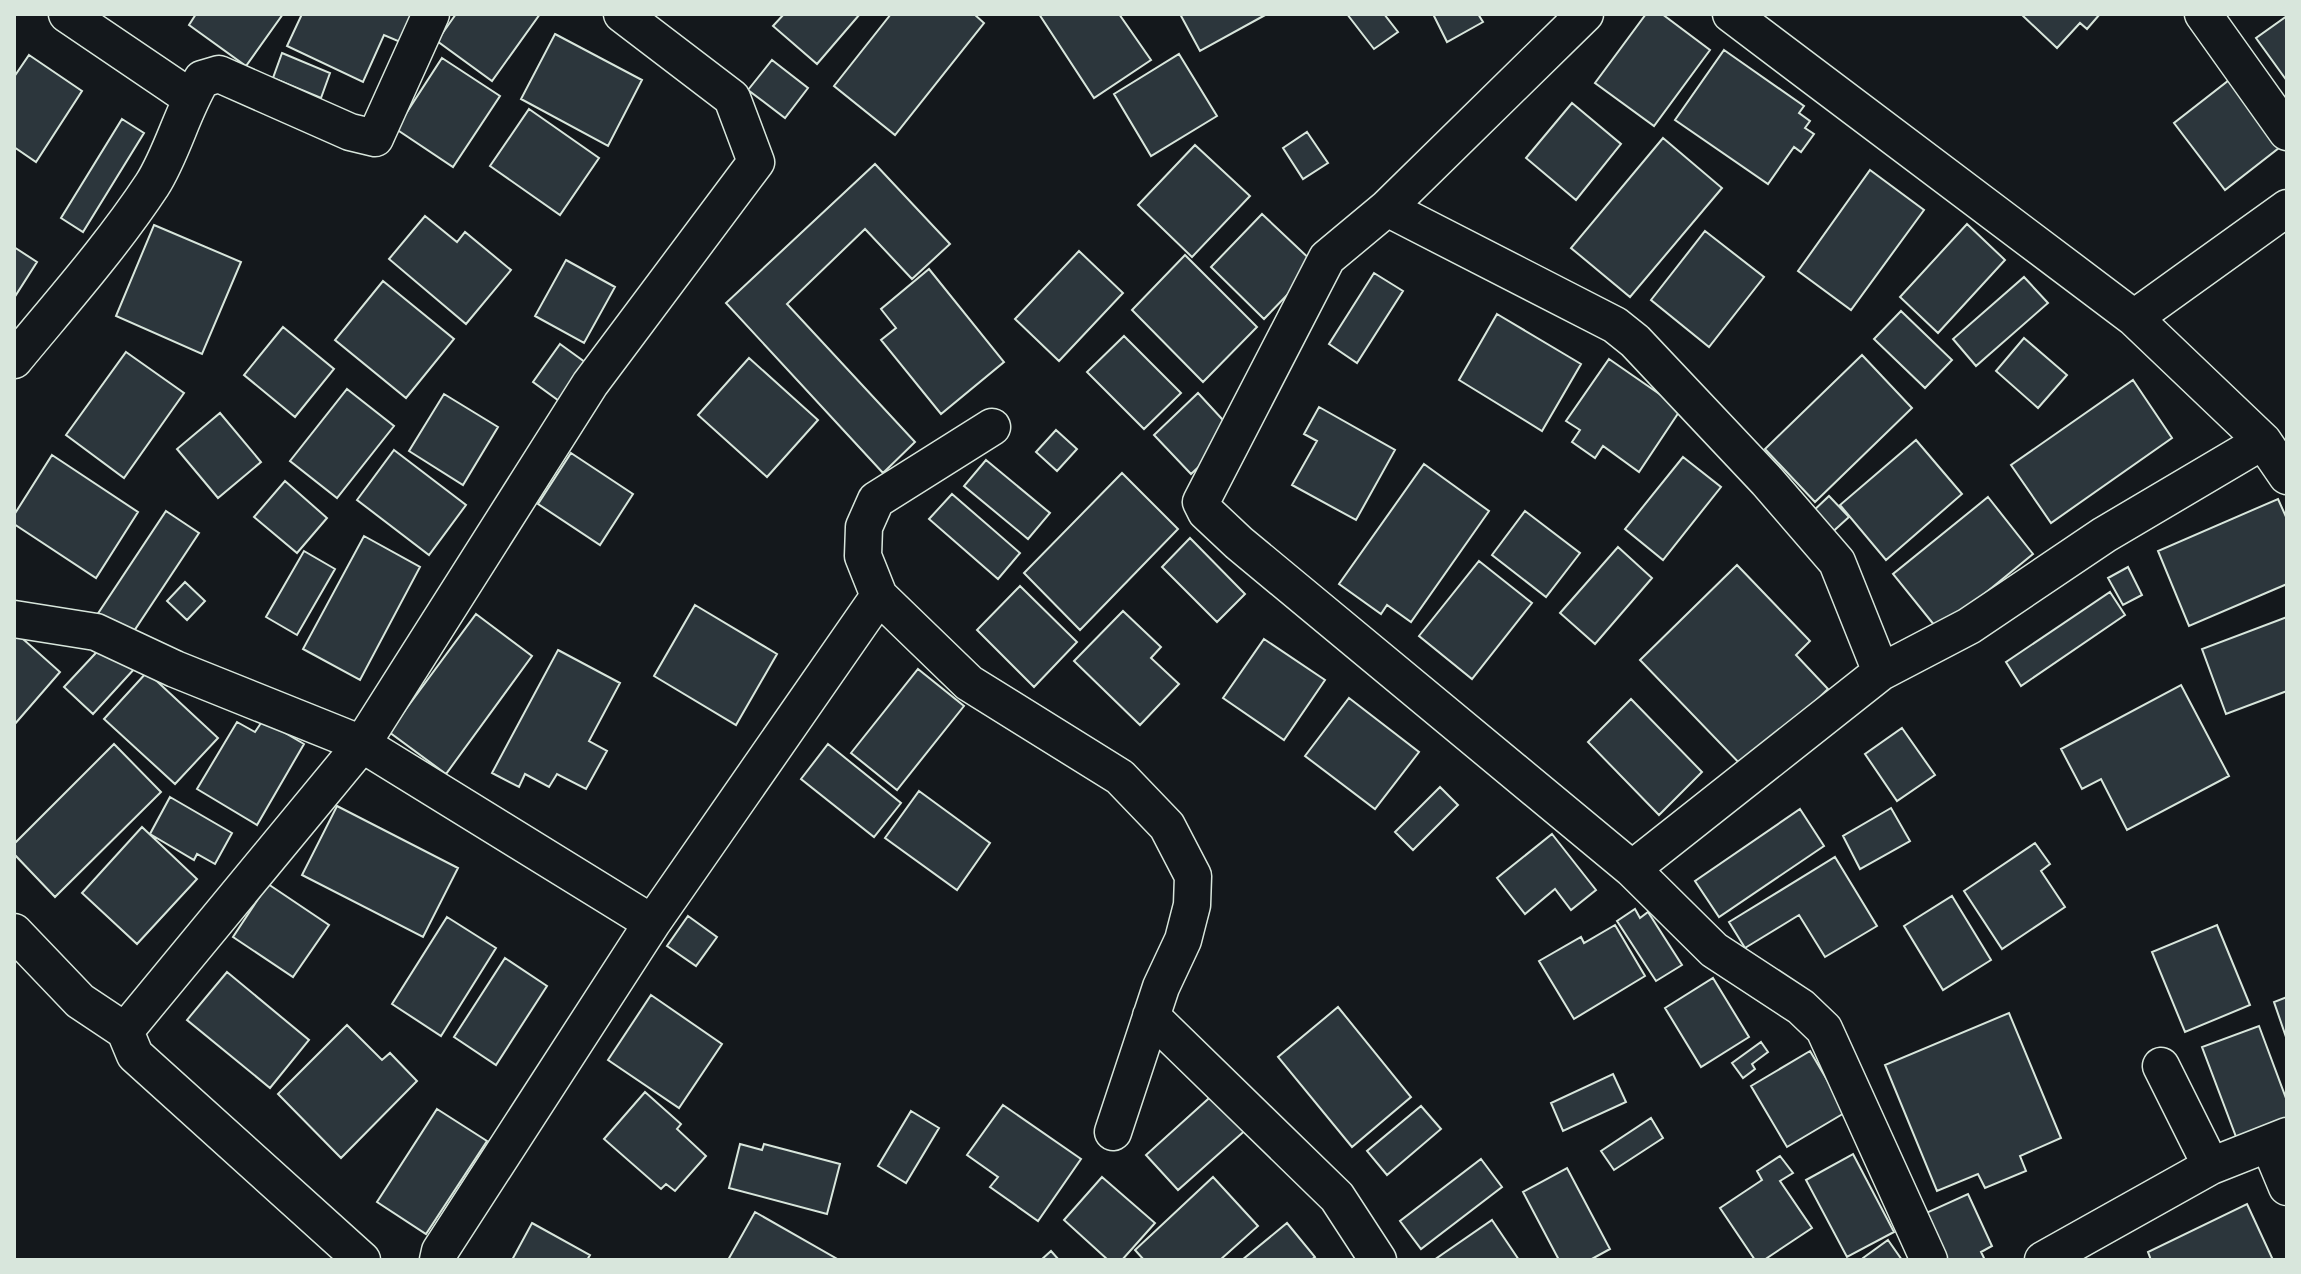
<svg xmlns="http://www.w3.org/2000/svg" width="2301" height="1274" font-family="'Work Sans',sans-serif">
<rect width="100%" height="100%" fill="#14181c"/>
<path fill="#2c363c" stroke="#d8e6dc" stroke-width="2" d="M 196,14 L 283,14 L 246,66 L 189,25 Z
M 302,14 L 419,14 L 405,44 L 384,35 L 363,82 L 287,46 Z
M 456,14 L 540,14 L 492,81 L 437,41 Z
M 784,14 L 860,14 L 817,64 L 773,26 Z
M 891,14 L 974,14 L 984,23 L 895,135 L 834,86 Z
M 1039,14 L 1119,14 L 1151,60 L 1094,98 Z
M 1180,14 L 1267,14 L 1200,51 Z
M 1347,14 L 1384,14 L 1398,32 L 1374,49 Z
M 1433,14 L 1478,14 L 1483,22 L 1447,42 Z
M 1646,14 L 1662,14 L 1710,50 L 1654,126 L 1595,83 Z
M 2021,14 L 2100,14 L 2087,29 L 2080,23 L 2057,48 Z
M 2287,16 L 2287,81 L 2256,38 Z
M 555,34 L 642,80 L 608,146 L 521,99 Z
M 1724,50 L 1804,106 L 1799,113 L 1810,121 L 1805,128 L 1814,134 L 1801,152 L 1794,147 L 1768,184 L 1675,120 Z
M 282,53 L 330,73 L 321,98 L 273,78 Z
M 1179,54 L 1217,116 L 1151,156 L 1114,94 Z
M 29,55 L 82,91 L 36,162 L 14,147 L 14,77 Z
M 442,58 L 500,96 L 453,167 L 396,129 Z
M 772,60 L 808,88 L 785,118 L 748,90 Z
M 2233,77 L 2284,144 L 2225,190 L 2174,123 Z
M 1572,103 L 1621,144 L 1576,200 L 1526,158 Z
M 529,109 L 599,158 L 560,215 L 490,166 Z
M 122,119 L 144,133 L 83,232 L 61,218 Z
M 1307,132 L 1328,163 L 1303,179 L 1283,148 Z
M 1663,138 L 1722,188 L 1630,297 L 1571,248 Z
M 1195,145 L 1250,196 L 1192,257 L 1138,205 Z
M 875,164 L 950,244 L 912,279 L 865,229 L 787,304 L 915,442 L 883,473 L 726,303 Z
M 1870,170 L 1924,210 L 1851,310 L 1798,271 Z
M 1262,214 L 1316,265 L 1264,319 L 1211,267 Z
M 425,216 L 457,242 L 465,232 L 511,270 L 466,324 L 389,259 Z
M 1967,224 L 2005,260 L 1938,333 L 1900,297 Z
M 154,225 L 241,262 L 202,354 L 116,316 Z
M 1705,231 L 1764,277 L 1709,347 L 1651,300 Z
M 14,247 L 37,262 L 14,298 Z
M 1079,251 L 1123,293 L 1059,361 L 1015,319 Z
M 1185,255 L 1257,327 L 1203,382 L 1132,310 Z
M 566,260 L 615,287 L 584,343 L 535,316 Z
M 929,269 L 1004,362 L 941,414 L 881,340 L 896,328 L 881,309 Z
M 1374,273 L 1403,291 L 1357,363 L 1329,344 Z
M 2024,277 L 2048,303 L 1976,366 L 1953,339 Z
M 383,281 L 454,339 L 406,398 L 335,340 Z
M 1901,311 L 1952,360 L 1925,388 L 1874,339 Z
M 1497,314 L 1581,364 L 1542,431 L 1459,380 Z
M 283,327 L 334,369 L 295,417 L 244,375 Z
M 1124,336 L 1181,393 L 1144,429 L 1087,372 Z
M 2024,338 L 2067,375 L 2038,408 L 1996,371 Z
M 560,344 L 589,365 L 562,403 L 533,382 Z
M 126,352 L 184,393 L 124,478 L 66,435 Z
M 1862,355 L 1912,408 L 1815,502 L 1765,449 Z
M 749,358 L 818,420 L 767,477 L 698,415 Z
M 1609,359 L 1681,409 L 1639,472 L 1603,446 L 1595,458 L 1572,442 L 1580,430 L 1566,421 Z
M 2133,380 L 2172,438 L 2051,523 L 2011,465 Z
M 347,389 L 394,426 L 337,498 L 290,461 Z
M 1198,393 L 1235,433 L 1191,474 L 1154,435 Z
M 444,394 L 498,427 L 463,485 L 409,451 Z
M 1319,407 L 1395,450 L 1356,520 L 1292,485 L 1317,441 L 1304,434 Z
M 220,413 L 261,462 L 218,498 L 177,449 Z
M 1056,430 L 1077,449 L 1057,471 L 1036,452 Z
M 1916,440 L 1962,494 L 1886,560 L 1840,505 Z
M 394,450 L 466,505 L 429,555 L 357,500 Z
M 571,453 L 633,494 L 600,545 L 538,504 Z
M 52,455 L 138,512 L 96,578 L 14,524 L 14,515 Z
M 1683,457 L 1721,487 L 1663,560 L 1625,529 Z
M 986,460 L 1050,513 L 1028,539 L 964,486 Z
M 1424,464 L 1489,511 L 1411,622 L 1387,605 L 1381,614 L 1339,584 Z
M 1122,473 L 1178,529 L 1080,630 L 1024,573 Z
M 285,481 L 327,518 L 297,553 L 254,517 Z
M 952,494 L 1020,553 L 998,579 L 929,519 Z
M 1829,496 L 1849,517 L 1828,536 L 1809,515 Z
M 1988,497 L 2033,554 L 1939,631 L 1893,574 Z
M 2278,499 L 2287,519 L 2287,584 L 2189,626 L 2158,551 Z
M 166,511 L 199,533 L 128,640 L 95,618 Z
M 1525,511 L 1580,553 L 1546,597 L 1492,555 Z
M 364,536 L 420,567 L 360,680 L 303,649 Z
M 1190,538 L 1245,594 L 1217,622 L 1162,567 Z
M 1618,547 L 1652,578 L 1595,644 L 1560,613 Z
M 304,551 L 335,569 L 297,635 L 266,617 Z
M 1479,561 L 1532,603 L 1472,679 L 1419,636 Z
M 1737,565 L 1810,641 L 1796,655 L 1828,689 L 1745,769 L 1640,660 Z
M 2128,567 L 2142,595 L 2123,605 L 2108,578 Z
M 185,582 L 205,601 L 187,620 L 167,601 Z
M 1020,586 L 1077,642 L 1034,687 L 977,630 Z
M 2110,592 L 2125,615 L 2021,686 L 2006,662 Z
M 695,605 L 777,654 L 736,725 L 654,676 Z
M 1123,611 L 1161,647 L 1151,658 L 1179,684 L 1140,725 L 1074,661 Z
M 476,614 L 532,656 L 446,774 L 389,732 Z
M 2287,617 L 2287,691 L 2226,714 L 2202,649 Z
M 14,631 L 60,672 L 14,725 Z
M 1264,639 L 1325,680 L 1284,740 L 1223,698 Z
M 107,641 L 136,667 L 93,714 L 64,687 Z
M 558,650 L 620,683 L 589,741 L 607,751 L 586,789 L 557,774 L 549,787 L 525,774 L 519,787 L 492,773 Z
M 918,669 L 964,706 L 897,790 L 851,753 Z
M 147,672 L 218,738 L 175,784 L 104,719 Z
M 2181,685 L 2229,776 L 2127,830 L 2101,779 L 2082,789 L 2061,749 Z
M 1349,698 L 1419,752 L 1375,809 L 1305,756 Z
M 1631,699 L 1702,772 L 1659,815 L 1588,742 Z
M 263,720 L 304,744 L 257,825 L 197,789 L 237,722 L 255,732 Z
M 1902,728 L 1935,775 L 1897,801 L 1865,754 Z
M 114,744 L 161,792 L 55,897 L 14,854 L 14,844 Z
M 828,744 L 901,803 L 874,837 L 801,779 Z
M 1440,787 L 1458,805 L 1413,850 L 1395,832 Z
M 919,791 L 990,843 L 957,890 L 885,838 Z
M 170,797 L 232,833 L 215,864 L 197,854 L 194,860 L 150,834 Z
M 337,806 L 458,868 L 423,937 L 302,875 Z
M 1891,808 L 1910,841 L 1860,869 L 1843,836 Z
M 1800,809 L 1824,846 L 1719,917 L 1695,881 Z
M 142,827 L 197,879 L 137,944 L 82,893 Z
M 1552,834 L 1596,890 L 1571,910 L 1555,889 L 1525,914 L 1497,878 Z
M 2035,843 L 2050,864 L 2041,871 L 2065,907 L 2002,949 L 1964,891 Z
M 1835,857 L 1877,926 L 1825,957 L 1799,915 L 1745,948 L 1729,922 Z
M 268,884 L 329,925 L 293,977 L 233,937 Z
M 1952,896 L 1991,960 L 1943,990 L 1904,926 Z
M 1635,909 L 1640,918 L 1648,912 L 1682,965 L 1656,981 L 1617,921 Z
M 688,916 L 717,937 L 696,966 L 667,946 Z
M 447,917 L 496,948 L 441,1036 L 392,1004 Z
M 1615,925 L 1645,976 L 1574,1019 L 1539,961 L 1581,937 L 1584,943 Z
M 2217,925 L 2250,1005 L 2185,1032 L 2152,952 Z
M 505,958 L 547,986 L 496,1065 L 454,1037 Z
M 227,972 L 309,1040 L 270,1088 L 187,1020 Z
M 1713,978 L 1749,1037 L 1701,1067 L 1665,1008 Z
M 651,995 L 722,1044 L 679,1108 L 608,1060 Z
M 2287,997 L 2287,1040 L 2274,1002 Z
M 1338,1007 L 1411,1097 L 1352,1147 L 1278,1057 Z
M 2009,1013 L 2061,1138 L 2020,1156 L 2026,1171 L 1985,1188 L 1978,1174 L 1937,1191 L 1885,1065 Z
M 347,1025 L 382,1060 L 390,1053 L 417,1081 L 341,1158 L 278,1094 Z
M 2259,1026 L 2287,1101 L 2287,1123 L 2238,1142 L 2202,1047 Z
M 1761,1042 L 1768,1052 L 1752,1064 L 1755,1069 L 1743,1078 L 1732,1063 Z
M 1810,1051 L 1846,1112 L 1787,1147 L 1751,1086 Z
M 1613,1074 L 1626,1102 L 1563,1131 L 1551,1103 Z
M 1217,1091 L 1249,1127 L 1178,1190 L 1146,1155 Z
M 645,1092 L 681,1124 L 677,1129 L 706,1156 L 675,1191 L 666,1184 L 661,1189 L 604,1139 Z
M 1003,1105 L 1081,1159 L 1038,1221 L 990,1187 L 998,1177 L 967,1155 Z
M 1421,1106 L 1441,1129 L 1387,1175 L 1367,1151 Z
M 437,1109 L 487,1141 L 426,1234 L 377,1202 Z
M 911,1111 L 939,1128 L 906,1183 L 878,1166 Z
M 1651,1118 L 1663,1138 L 1614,1170 L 1601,1151 Z
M 740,1144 L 762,1150 L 764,1144 L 840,1164 L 827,1214 L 729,1188 Z
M 1853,1154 L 1894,1232 L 1847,1257 L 1806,1180 Z
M 1780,1156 L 1793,1173 L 1780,1181 L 1812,1228 L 1764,1260 L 1755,1260 L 1720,1208 L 1762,1180 L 1757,1171 Z
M 1481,1159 L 1502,1187 L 1421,1249 L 1400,1221 Z
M 1567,1168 L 1610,1249 L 1590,1260 L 1559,1260 L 1523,1192 Z
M 1102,1177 L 1155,1223 L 1122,1260 L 1108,1260 L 1064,1220 Z
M 1213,1177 L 1258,1226 L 1220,1260 L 1144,1260 L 1135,1250 Z
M 1968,1194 L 1992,1246 L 1981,1252 L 1985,1260 L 1930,1260 L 1926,1213 Z
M 2247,1204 L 2273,1260 L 2151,1260 L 2148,1252 Z
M 755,1212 L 839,1260 L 728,1260 Z
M 1492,1220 L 1519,1260 L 1434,1260 Z
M 532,1223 L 590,1255 L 587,1260 L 512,1260 Z
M 1287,1223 L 1315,1257 L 1311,1260 L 1242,1260 Z
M 1888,1240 L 1902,1260 L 1864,1260 L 1863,1258 Z
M 1051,1251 L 1059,1260 L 1041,1260 Z"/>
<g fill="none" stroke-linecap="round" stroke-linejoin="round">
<defs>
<path id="minor" d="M 67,14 L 191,98
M 1585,14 L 1387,208 L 1327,258 L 1201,502 L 1206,512 L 1239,543 L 1632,869 L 1714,950 L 1801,1007 L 1824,1029 L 1929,1260
M 1731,14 L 2134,318 L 2263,441 L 2287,476
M 2203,14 L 2287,132
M 1387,208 L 1615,325 L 1635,341 L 1767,481 L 1837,562 L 1881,672
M 2134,318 L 2287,208
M 14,360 C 61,303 111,247 152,185 C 172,154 182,112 202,79 L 219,74 L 350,132 L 375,138 L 431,14
M 992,427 L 876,500 L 864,527 L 863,556 L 879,596 L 969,683 L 1120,777 L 1167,826 L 1193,876 L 1192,905 L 1183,940 L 1161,987 L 1113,1132
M 14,619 L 96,632 L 175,669 L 362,744 L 652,923
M 1632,869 L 1881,672 L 1969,626 L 2104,535 L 2263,441
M 14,932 L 80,1001 L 125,1031 L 135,1055 L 362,1260
M 1151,1016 L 1337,1197 L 1378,1260
M 125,1031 L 362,744 L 590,384 L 756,162 L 732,98 L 622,14
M 2161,1066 L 2211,1166
M 2269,1144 L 2287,1187
M 438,1260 L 440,1251 L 652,923 L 879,596
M 2043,1260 L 2211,1166 L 2287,1136"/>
</defs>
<use href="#minor" stroke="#d8e6dc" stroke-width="39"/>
<use href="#minor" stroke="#14181c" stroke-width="36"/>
</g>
<rect width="2301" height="1274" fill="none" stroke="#d8e6dc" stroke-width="32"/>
</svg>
